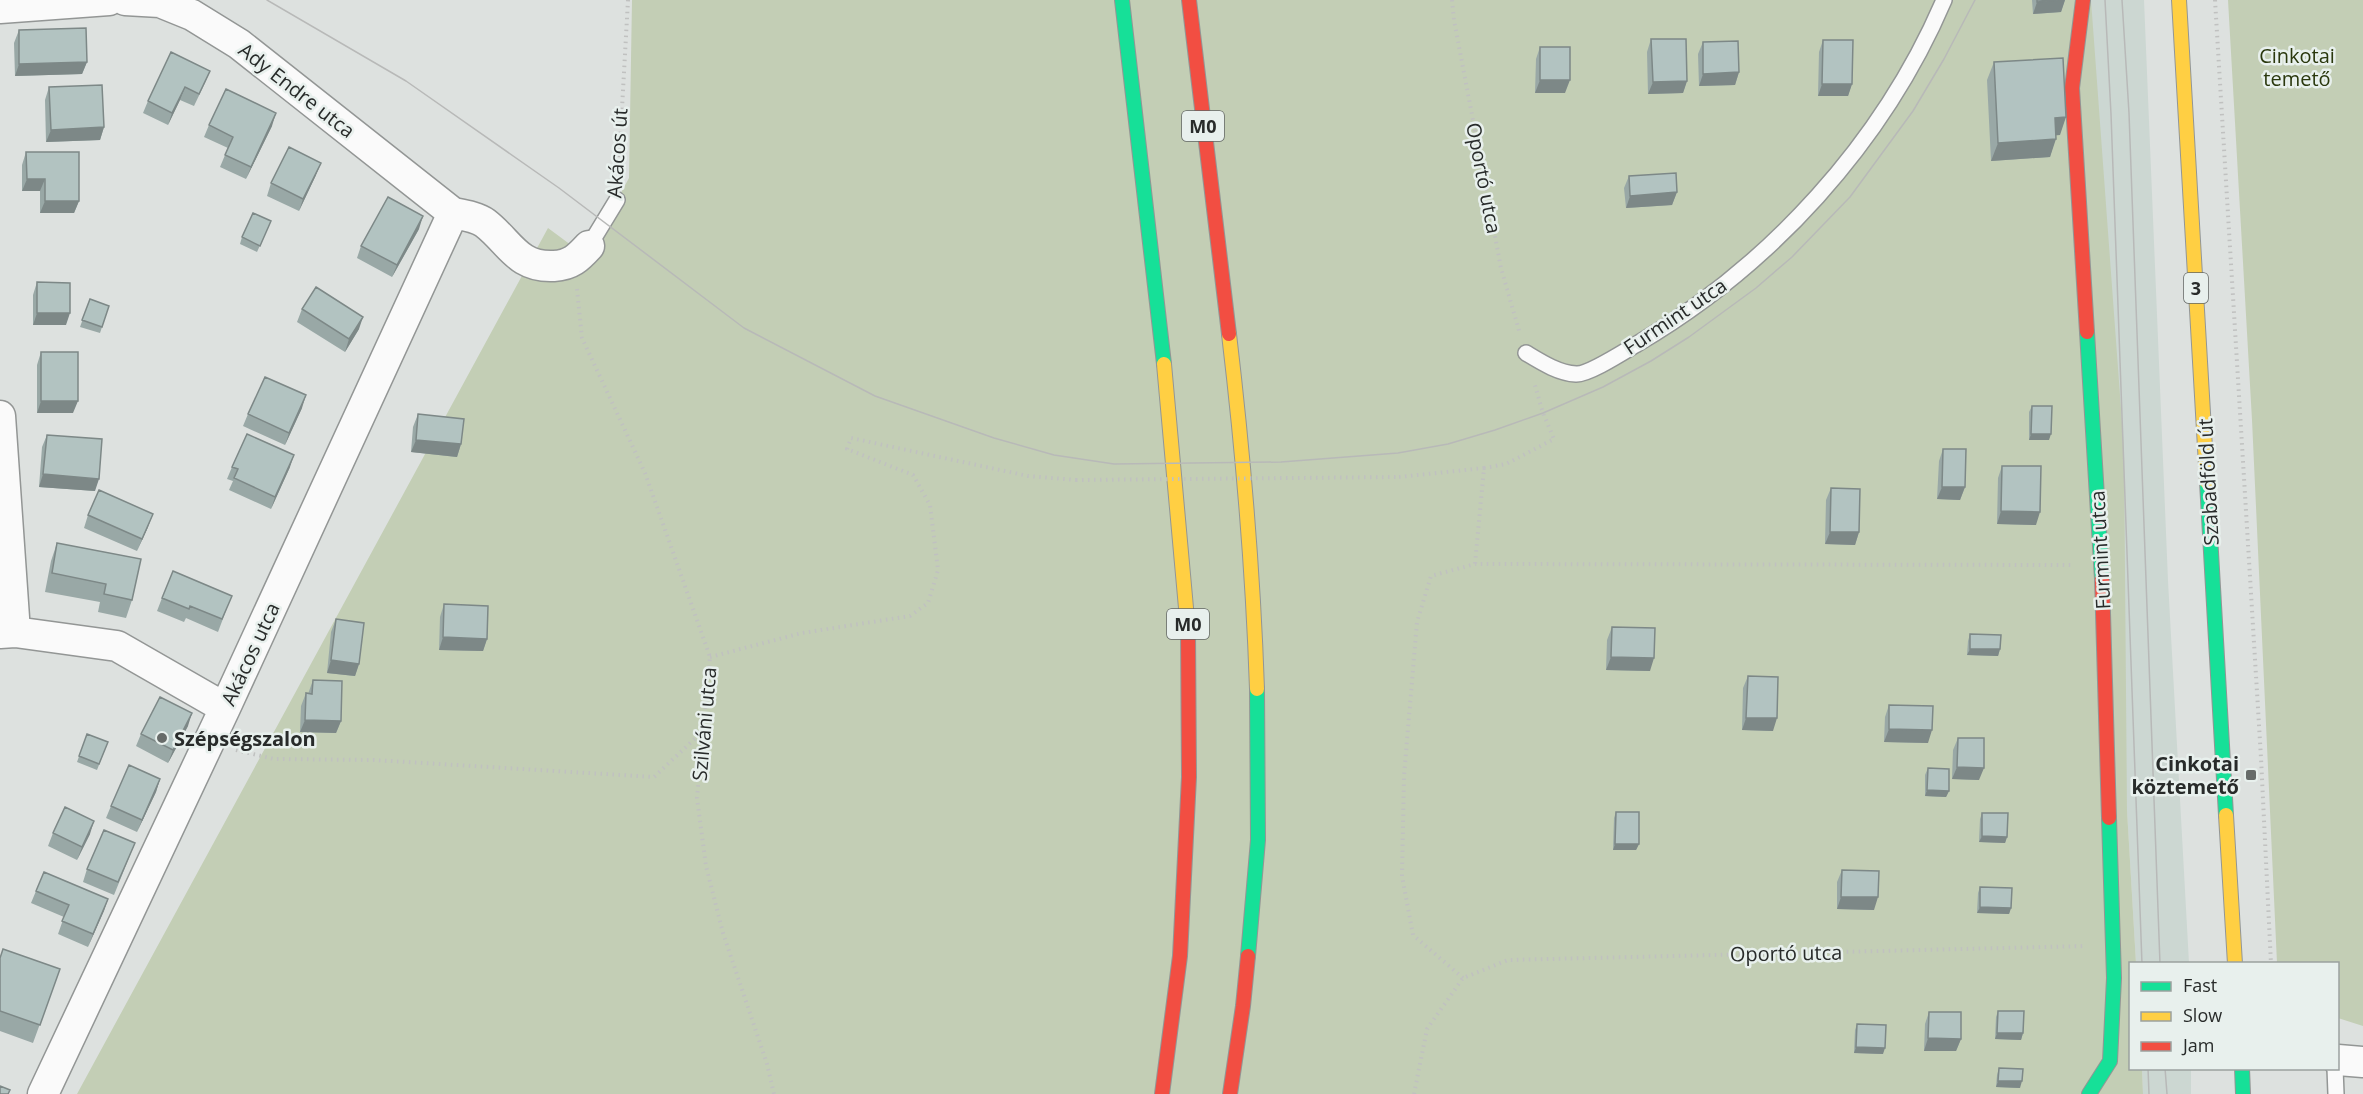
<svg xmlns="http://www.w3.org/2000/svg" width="2363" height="1094" font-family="'Open Sans',sans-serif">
<rect width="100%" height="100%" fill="#dde1df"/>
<path fill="#ccd7d2" d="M 2091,0 L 2144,0 L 2168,581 L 2189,963 L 2136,963 L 2127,810 Z
M 2142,1069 L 2191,1069 L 2191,1094 L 2143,1094 Z"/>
<path fill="#c3ceb5" d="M 632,0 L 2091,0 L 2124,450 L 2127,810 L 2136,963 L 2130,964 L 2130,1068 L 2142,1069 L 2143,1094 L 77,1094 L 548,228 L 575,248 L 617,200 L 629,178 Z
M 2228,0 L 2363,0 L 2363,1026 L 2338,1018 L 2338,964 L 2277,963 L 2252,420 Z"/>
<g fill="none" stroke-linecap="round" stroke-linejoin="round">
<defs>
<path id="lane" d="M 589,246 L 617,200
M 1526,353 C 1541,362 1558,373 1576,374 C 1588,375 1625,351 1637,344 C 1770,266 1883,143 1944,0
M 2335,1068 L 2336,1094"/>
<path id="street" d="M 125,0 L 160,2 L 192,15 L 239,44 L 453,213 C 463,215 477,217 485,223 C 510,242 517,268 554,266 C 571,265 578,258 589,246
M 0,8 L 109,0
M 0,416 L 15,632
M 0,633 L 15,632 L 117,646 L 225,708
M 2338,1060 L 2363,1062
M 43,1094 L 225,708 L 453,213"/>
<path id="fast" d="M 1122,0 L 1164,364
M 2087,332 L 2102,579
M 2207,482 L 2226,815
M 1248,956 L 1258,840 L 1257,689
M 2242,1068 L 2243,1094
M 2089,1094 L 2110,1061 L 2114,978 L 2109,818"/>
<path id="slow" d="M 2179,0 L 2207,482
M 1229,334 C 1243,452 1253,571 1257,689
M 1164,364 L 1188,630
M 2226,815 L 2235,964"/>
<path id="jam" d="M 1189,0 L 1229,334
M 2083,0 L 2072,88 L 2087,332
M 2102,579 L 2109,818
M 1162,1094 L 1180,956 L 1189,777 L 1188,630
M 1230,1094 L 1243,1006 L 1248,956"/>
</defs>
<use href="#lane" stroke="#939695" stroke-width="18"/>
<use href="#street" stroke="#939695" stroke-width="33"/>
<use href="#fast" stroke="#939695" stroke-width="16"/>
<use href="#slow" stroke="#939695" stroke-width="16"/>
<use href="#jam" stroke="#939695" stroke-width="16"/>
<path stroke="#c0c1c0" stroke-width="4" stroke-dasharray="1.5 4.5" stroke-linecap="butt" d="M 1452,0 L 1454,20 L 1501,268 L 1520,334
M 2215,0 L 2261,758 L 2271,964
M 618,181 L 628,0
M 577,289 L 582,338 L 645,473 L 710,657 L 697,798 L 706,866 L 723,933 L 767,1064 L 774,1094
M 1484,468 L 1506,464 L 1554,439 L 1543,413 L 1534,382
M 1399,477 L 1484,468 L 1475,564
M 710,657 L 802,633 L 910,616 L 928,603 L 938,570 L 930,505 L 913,475 L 847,449 L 851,438 L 1028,476 L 1076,480
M 236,750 L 274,759 L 374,760 L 654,777 L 703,731
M 1463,978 L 1413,935 L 1402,876 L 1404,776 L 1417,622 L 1431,576 L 1475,564 L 2074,565
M 1414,1094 L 1427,1029 L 1463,978 L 1508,960 L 2086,946"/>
<use href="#lane" stroke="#fafafa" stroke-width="15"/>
<use href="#street" stroke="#fafafa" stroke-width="30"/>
<use href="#fast" stroke="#16e098" stroke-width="14"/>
<use href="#slow" stroke="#ffcf43" stroke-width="14"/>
<use href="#jam" stroke="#f24e42" stroke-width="14"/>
<path stroke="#b8b9b8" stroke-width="1.5" d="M 267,0 L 406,81 L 559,188 L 744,328 L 875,396 L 994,438 L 1054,455 L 1114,464 L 1281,462 L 1398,453 L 1448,444 L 1495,430 L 1543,413 L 1603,387 L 1651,361 L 1689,337 L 1756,288 L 1792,257 L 1850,197 L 1913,111 L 1944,59 L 1975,0
M 2105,0 L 2111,114 L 2142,964
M 2122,0 L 2129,113 L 2160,964
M 2148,1068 L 2149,1094
M 2165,1068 L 2167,1094"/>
<path stroke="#c0c1c0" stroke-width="4" stroke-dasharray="1.5 4.5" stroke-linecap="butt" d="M 1076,480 L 1399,477"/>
</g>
<path fill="#99a8a6" d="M 2032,0 L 2065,0 L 2061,12 L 2033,14 Z
M 19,30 L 87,62 L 82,74 L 15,76 L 14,43 Z
M 1651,39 L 1687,81 L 1683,93 L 1648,94 L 1647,52 Z
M 1823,40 L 1852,84 L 1848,96 L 1818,96 L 1819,52 Z
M 1703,42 L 1739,72 L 1735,85 L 1699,86 L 1698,54 Z
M 1540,47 L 1565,93 L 1535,93 L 1536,59 Z
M 1994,62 L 2060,135 L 2056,135 L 2050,157 L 1991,161 L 1987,80 Z
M 210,71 L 205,83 L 194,106 L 180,100 L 168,125 L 143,113 L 148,101 Z
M 49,87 L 104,127 L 100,140 L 46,142 L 45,100 Z
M 209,125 L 272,126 L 246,179 L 220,167 L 228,148 L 204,137 Z
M 26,152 L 79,201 L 74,213 L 40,213 L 40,191 L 22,191 L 22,165 Z
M 316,175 L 299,211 L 267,196 L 271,183 Z
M 1629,176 L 1677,192 L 1672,205 L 1626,208 L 1624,188 Z
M 271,221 L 257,252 L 240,244 L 242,237 Z
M 419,229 L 392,277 L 357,258 L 361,246 Z
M 37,282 L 66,325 L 33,325 L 33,295 Z
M 90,299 L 109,306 L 100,333 L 80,327 Z
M 302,309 L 359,329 L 345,352 L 297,322 Z
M 41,352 L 73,413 L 37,413 L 37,365 Z
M 2032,406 L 2049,440 L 2029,440 L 2029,412 Z
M 302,408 L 285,445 L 243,426 L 248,414 Z
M 418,414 L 461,444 L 457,457 L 411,452 L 413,427 Z
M 47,435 L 95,491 L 39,487 L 42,447 Z
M 1943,449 L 1965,487 L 1960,500 L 1937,499 L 1939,461 Z
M 2002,466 L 2036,525 L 1997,524 L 1998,478 Z
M 232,467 L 290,467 L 271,509 L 229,490 L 233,481 L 227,479 Z
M 1831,488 L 1859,532 L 1855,545 L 1825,544 L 1826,500 Z
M 88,515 L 148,527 L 137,551 L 84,528 Z
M 57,543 L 132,600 L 126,618 L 98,612 L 100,602 L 45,592 L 51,561 Z
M 162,598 L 227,608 L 218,632 L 186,618 L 184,622 L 157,611 Z
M 444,604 L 487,639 L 483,651 L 439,650 L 440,617 Z
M 336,619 L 359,664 L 355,676 L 327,673 L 331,632 Z
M 1612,627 L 1650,671 L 1606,670 L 1607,640 Z
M 1970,634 L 2000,649 L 1998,656 L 1967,655 L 1968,641 Z
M 1748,676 L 1773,731 L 1742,730 L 1743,688 Z
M 313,680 L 341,721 L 336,733 L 300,732 L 301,706 L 306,693 L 308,694 Z
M 1889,705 L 1928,743 L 1884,742 L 1885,717 Z
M 188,726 L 168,763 L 136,746 L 141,734 Z
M 87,734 L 108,742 L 97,770 L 77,762 Z
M 1958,738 L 1979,780 L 1952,779 L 1953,750 Z
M 1928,768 L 1949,791 L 1946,797 L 1925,796 L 1925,775 Z
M 160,779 L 156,792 L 137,832 L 106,818 L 111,806 Z
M 1616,812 L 1639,844 L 1636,850 L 1613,850 L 1614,818 Z
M 1982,813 L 2007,837 L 2005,843 L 1979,842 L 1980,819 Z
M 53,833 L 90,834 L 77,860 L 48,846 Z
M 135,843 L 114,895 L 83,882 L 87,869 Z
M 1842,870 L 1874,910 L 1837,909 L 1837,882 Z
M 1980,887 L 2011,908 L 2009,914 L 1977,913 L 1978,893 Z
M 36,891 L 108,899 L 88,947 L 58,934 L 64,917 L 31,903 Z
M 0,958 L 60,969 L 33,1043 L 0,1031 Z
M 1998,1011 L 2023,1033 L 2021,1040 L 1995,1039 L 1996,1017 Z
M 1929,1012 L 1961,1039 L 1956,1051 L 1924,1051 L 1925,1024 Z
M 1857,1024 L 1883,1054 L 1854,1053 L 1855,1030 Z
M 1999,1068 L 2020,1088 L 1996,1087 L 1997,1075 Z"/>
<path fill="#7d8887" d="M 2058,0 L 2065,0 L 2061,12 L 2033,14 L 2037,2 Z
M 87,62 L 82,74 L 15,76 L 19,64 Z
M 1739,72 L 1735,85 L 1699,86 L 1703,74 Z
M 1540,80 L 1570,80 L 1565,93 L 1535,93 Z
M 1687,81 L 1683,93 L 1648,94 L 1653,82 Z
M 1822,84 L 1852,84 L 1848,96 L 1818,96 Z
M 185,87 L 180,100 L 168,125 L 172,113 Z
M 276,113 L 272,126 L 246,179 L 251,167 Z
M 2066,117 L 2060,135 L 2048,136 L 2055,118 Z
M 104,127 L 100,140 L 46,142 L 51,130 Z
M 2056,139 L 2050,157 L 1991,161 L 1998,143 Z
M 321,163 L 316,175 L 299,211 L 303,199 Z
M 27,179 L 45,179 L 40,191 L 22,191 Z
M 1677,192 L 1672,205 L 1626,208 L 1630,196 Z
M 45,201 L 79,201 L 74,213 L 40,213 Z
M 423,216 L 419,229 L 392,277 L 397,265 Z
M 37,313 L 70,313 L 66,325 L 33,325 Z
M 363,317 L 359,329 L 345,352 L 349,339 Z
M 306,395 L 302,408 L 285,445 L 289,433 Z
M 41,401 L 78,401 L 73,413 L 37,413 Z
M 2031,434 L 2051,434 L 2049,440 L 2029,440 Z
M 416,440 L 461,444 L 457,457 L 411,452 Z
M 294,455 L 290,467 L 271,509 L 275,497 Z
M 43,474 L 99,479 L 95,491 L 39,487 Z
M 1942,487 L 1965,487 L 1960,500 L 1937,499 Z
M 2001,511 L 2040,512 L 2036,525 L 1997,524 Z
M 153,514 L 148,527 L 137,551 L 142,539 Z
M 1830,532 L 1859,532 L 1855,545 L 1825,544 Z
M 443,637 L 487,639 L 483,651 L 439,650 Z
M 1970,649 L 2000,649 L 1998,656 L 1967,655 Z
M 1611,657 L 1654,658 L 1650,671 L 1606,670 Z
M 331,660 L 359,664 L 355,676 L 327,673 Z
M 192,713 L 188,726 L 168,763 L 173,750 Z
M 1746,718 L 1777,718 L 1773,731 L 1742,730 Z
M 305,720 L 341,721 L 336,733 L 300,732 Z
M 1889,729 L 1932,730 L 1928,743 L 1884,742 Z
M 1957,767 L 1984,768 L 1979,780 L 1952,779 Z
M 160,779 L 156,792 L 137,832 L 142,820 Z
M 1927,790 L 1949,791 L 1946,797 L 1925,796 Z
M 94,821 L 90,834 L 77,860 L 82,847 Z
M 1982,836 L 2007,837 L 2005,843 L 1979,842 Z
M 1615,844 L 1639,844 L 1636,850 L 1613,850 Z
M 1841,897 L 1878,897 L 1874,910 L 1837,909 Z
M 108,899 L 104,911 L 88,947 L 93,934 Z
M 1980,907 L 2011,908 L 2009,914 L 1977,913 Z
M 1997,1033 L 2023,1033 L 2021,1040 L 1995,1039 Z
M 1928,1038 L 1961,1039 L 1956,1051 L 1924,1051 Z
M 1856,1047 L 1885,1048 L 1883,1054 L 1854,1053 Z
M 1998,1081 L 2022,1081 L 2020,1088 L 1996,1087 Z"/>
<path fill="#b2c3c1" stroke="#7d8887" stroke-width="1.5" d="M 2037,0 L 2058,0 L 2037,2 Z
M 86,28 L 87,62 L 19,64 L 19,30 Z
M 1651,39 L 1686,39 L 1687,81 L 1653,82 Z
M 1823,40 L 1853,40 L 1852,84 L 1822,84 Z
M 1738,41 L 1739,72 L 1703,74 L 1703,42 Z
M 1540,47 L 1570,47 L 1570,80 L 1540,80 Z
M 171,52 L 210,71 L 199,94 L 185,87 L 172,113 L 148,101 Z
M 2063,58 L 2066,117 L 2055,118 L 2056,139 L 1998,143 L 1994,62 Z
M 102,85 L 104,127 L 51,130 L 49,87 Z
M 226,89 L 276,113 L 251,167 L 225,155 L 233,137 L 209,125 Z
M 289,147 L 321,163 L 303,199 L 271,183 Z
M 26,152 L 79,152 L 79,201 L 45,201 L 45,179 L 27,179 Z
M 1676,173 L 1677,192 L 1630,196 L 1629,176 Z
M 388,197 L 423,216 L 397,265 L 361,246 Z
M 253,213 L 271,221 L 260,246 L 242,237 Z
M 37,282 L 70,283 L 70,313 L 37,313 Z
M 316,287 L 363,317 L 349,339 L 302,309 Z
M 90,299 L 109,306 L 102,327 L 82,320 Z
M 41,352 L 78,352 L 78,401 L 41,401 Z
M 265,377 L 306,395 L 289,433 L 248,414 Z
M 2032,406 L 2052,406 L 2051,434 L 2031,434 Z
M 418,414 L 464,419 L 461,444 L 416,440 Z
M 247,434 L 294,455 L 275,497 L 234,478 L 238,469 L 232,467 Z
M 47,435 L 102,439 L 99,479 L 43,474 Z
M 1943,449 L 1966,449 L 1965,487 L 1942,487 Z
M 2002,466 L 2041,466 L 2040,512 L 2001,511 Z
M 1831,488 L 1860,489 L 1859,532 L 1830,532 Z
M 99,490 L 153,514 L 142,539 L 88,515 Z
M 57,543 L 141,559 L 132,600 L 104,594 L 106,584 L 52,573 Z
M 173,571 L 232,596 L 222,619 L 190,606 L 189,609 L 162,598 Z
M 444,604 L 488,606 L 487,639 L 443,637 Z
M 336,619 L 364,623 L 359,664 L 331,660 Z
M 1612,627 L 1655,628 L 1654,658 L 1611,657 Z
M 1970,634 L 2001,635 L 2000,649 L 1970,649 Z
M 1748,676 L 1778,677 L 1777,718 L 1746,718 Z
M 313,680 L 342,681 L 341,721 L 305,720 L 306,693 L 312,694 Z
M 160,697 L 192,713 L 173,750 L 141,734 Z
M 1889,705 L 1933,706 L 1932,730 L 1889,729 Z
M 87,734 L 108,742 L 99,764 L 79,756 Z
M 1958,738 L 1984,738 L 1984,768 L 1957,767 Z
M 129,765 L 160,779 L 142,820 L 111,806 Z
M 1928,768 L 1949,769 L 1949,791 L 1927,790 Z
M 65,807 L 94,821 L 82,847 L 53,833 Z
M 1616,812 L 1639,812 L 1639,844 L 1615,844 Z
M 1982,813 L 2008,813 L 2007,837 L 1982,836 Z
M 104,830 L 135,843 L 118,882 L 87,869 Z
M 1842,870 L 1879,871 L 1878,897 L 1841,897 Z
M 44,872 L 108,899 L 93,934 L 62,921 L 69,905 L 36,891 Z
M 1980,887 L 2012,888 L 2011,908 L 1980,907 Z
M 3,949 L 60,969 L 40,1025 L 0,1011 L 0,958 Z
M 1998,1011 L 2024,1011 L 2023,1033 L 1997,1033 Z
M 1929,1012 L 1961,1012 L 1961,1039 L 1928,1038 Z
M 1857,1024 L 1886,1025 L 1885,1048 L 1856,1047 Z
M 1999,1068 L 2023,1069 L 2022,1081 L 1998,1081 Z
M 0,1086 L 10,1090 L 8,1094 L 0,1094 Z"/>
<g fill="#676b69" stroke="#e8f0ed" stroke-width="2">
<circle cx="162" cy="738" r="6"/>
<rect x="2245" y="769" width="12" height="12" rx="3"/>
</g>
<g text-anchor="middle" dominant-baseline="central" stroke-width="5" stroke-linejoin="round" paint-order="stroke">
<g fill="#e8f0ed" stroke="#626664" stroke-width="1.5">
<rect x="1182" y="111" width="42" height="30" rx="4.5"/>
<rect x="2184" y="273" width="24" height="30" rx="4.5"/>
<rect x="1167" y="609" width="42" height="30" rx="4.5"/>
</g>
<g font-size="18" font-weight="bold" fill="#282b2a">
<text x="1203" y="126">M0</text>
<text x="2196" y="288">3</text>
<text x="1188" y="624">M0</text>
</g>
<g font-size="20" fill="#2a380d" stroke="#e8f0ed">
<text x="2297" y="55">Cinkotai<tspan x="2297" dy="23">temető</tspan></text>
</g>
<g font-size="20" fill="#282b2a" stroke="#e8f0ed">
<text transform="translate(297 90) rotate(38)">Ady Endre utca</text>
<text transform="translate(617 153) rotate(-86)">Akácos út</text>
<text transform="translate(1484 178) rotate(79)">Oportó utca</text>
<text transform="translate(1675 316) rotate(-34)">Furmint utca</text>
<text transform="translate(2208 482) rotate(-93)">Szabadföld út</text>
<text transform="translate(2100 550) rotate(-93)">Furmint utca</text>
<text transform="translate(250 654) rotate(-65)">Akácos utca</text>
<text transform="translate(704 724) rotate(-85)">Szilváni utca</text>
<text transform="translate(1786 953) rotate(-1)">Oportó utca</text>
</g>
<g font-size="20" font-weight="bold" fill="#282b2a" stroke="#e8f0ed" text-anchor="start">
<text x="174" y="738">Szépségszalon</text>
<text x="2239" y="763" text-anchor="end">Cinkotai<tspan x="2239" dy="23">köztemető</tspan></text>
</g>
</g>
<rect x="2129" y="962" width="210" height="108" fill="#e8f0ed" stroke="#9ba19f" stroke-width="1.5"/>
<rect x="2141" y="982" width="30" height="9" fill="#16e098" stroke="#9ba19f" stroke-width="1.5"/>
<text x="2183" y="992" font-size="18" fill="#282b2a">Fast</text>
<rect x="2141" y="1012" width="30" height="9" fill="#ffcf43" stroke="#9ba19f" stroke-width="1.5"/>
<text x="2183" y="1022" font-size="18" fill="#282b2a">Slow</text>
<rect x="2141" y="1042" width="30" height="9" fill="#f24e42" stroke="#9ba19f" stroke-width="1.5"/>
<text x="2183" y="1052" font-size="18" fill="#282b2a">Jam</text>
</svg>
